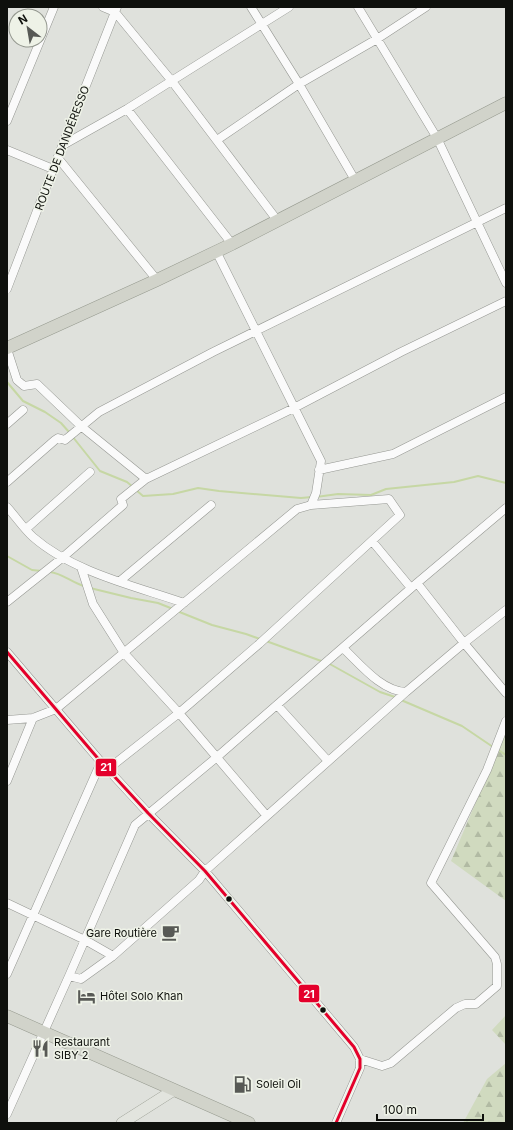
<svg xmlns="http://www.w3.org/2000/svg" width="513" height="1130" font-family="Inter,sans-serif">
<defs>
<pattern id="forest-firs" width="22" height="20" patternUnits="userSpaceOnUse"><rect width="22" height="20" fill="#d0dabf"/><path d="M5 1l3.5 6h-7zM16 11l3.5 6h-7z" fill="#b1baa3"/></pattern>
</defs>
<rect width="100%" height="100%" fill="#dfe1dc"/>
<path fill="url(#forest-firs)" d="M 506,731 L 506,901 L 451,861 Z
M 506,1015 L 506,1045 L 492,1030 Z
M 506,1063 L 506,1123 L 463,1123 L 487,1079 Z"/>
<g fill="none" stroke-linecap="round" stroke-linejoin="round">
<path stroke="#c6d7a4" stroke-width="2" d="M 7,382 L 23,401 L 45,412 L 61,423 L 69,432
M 72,436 L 100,471 L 127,482 L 133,487
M 136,490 L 143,496 L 173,494 L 198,488 L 219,491 L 301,498 L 312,497
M 316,497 L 338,494 L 371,495 L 386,489 L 454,482 L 478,476 L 506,483
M 7,556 L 32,570 L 42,571
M 50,572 C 62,573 72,583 84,586
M 90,588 L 131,598 L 158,603 L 173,609
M 177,611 L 212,625 L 246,634 L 260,639
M 266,641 L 324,662
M 328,663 L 380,692 L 395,697
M 401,700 L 462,726 L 493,747
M 497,749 L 506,755"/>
<defs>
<path id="minor" d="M 103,7 L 115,12 L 113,8
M 251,7 L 299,84 L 355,180
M 358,7 L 437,138 L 506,283
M 115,12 L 171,80 L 277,220
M 127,109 L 232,244
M 7,121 L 54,7
M 217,140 L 299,84 L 377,39 L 426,7
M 63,145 L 127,109 L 289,7
M 7,150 L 53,169
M 58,158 L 157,280
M 7,289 L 53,169 L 117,7
M 7,349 L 17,380 L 24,386 L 37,384 L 82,427 L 146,479 L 294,408 L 401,352 L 506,301
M 7,424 L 23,410
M 319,470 L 393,454 L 506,397
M 7,482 L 55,440 L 58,438 L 65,440 L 99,412 L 213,352 L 506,208
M 7,507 C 16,517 24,529 33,537 C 73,572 135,586 184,603
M 26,529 L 90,472
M 372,541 L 411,588
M 81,567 L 93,604 L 124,653 L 179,713 L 266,815
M 120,581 L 211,505
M 417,583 L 464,643 L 506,693
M 7,602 L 62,558 L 123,505 L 121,499 L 146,479
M 343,648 C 360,664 381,691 406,692 L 464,643 L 506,610
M 7,652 L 101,762 L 148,813 L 205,871 L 354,1047 L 360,1059 L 360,1068 L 336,1123
M 277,705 L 328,761
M 7,720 L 33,718 L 56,709 L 297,509 L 311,505 L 316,493 L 321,461 L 216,251
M 108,769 L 179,713 L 259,644 L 400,515 L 389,499 L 311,505
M 7,781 L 33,718
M 7,903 L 85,940 L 113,956
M 7,974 L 101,762
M 69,976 L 81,979 L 113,956 L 199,880 L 205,871 L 406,692
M 360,1059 L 382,1066 L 391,1063 L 456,1008 L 465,1004 L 476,1004 L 497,986 L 497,964 L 495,957 L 431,883 L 487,770 L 506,721
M 7,1114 L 69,976 L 135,825 L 217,757 L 417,583 L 506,508"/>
<path id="major" d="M 122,1123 L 174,1090"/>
<path id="highway" d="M 7,348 L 157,280 L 232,244 L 506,103
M 7,1016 L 249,1123"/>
</defs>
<use href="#minor" stroke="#959792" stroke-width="9"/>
<use href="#major" stroke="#969a8f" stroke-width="12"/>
<use href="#highway" stroke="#969a8f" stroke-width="13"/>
<use href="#minor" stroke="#fafafa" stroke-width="8"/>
<use href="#major" stroke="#e2e4de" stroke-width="11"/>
<use href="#highway" stroke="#d1d3ca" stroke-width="12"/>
<defs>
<path id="bus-1" d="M 7,652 L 101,762 L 148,813 L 205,871 L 354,1047 L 360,1059 L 360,1068 L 336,1123"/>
</defs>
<use href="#bus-1" stroke="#eef2e7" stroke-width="6"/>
<use href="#bus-1" stroke="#e4002b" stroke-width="3"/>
</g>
<defs>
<symbol id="cafe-bare" viewBox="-9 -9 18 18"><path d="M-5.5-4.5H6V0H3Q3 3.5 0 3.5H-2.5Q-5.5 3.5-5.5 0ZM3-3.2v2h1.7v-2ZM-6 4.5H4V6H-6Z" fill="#575955" stroke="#eef2e7" stroke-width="2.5" paint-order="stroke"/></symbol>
<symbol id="hotel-bare" viewBox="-9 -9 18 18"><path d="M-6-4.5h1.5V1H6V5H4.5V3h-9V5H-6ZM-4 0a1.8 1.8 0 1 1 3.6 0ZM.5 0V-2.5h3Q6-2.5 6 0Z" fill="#575955" stroke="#eef2e7" stroke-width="2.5" paint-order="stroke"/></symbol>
<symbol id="restaurant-bare" viewBox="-9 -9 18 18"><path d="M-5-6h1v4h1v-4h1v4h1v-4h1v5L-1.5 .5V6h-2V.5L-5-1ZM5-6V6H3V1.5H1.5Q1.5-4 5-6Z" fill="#575955" stroke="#eef2e7" stroke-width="2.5" paint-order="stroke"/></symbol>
<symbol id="fuel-bare" viewBox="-9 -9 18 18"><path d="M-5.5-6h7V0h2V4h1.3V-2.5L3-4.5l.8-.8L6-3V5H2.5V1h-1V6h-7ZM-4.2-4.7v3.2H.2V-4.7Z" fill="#575955" stroke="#eef2e7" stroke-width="2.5" paint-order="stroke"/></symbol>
</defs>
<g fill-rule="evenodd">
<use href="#cafe-bare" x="158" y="920" width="25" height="25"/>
<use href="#hotel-bare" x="74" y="984" width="25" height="25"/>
<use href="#restaurant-bare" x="28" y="1036" width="25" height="25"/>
<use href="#fuel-bare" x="230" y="1072" width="25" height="25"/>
</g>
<g fill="#0e100c" stroke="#eef2e7" stroke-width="1.5">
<circle cx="229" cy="899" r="3.5"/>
<circle cx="323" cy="1010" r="3.5"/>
</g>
<g text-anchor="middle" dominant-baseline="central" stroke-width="3" stroke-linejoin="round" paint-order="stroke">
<g font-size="11" fill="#0e100c" stroke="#eef2e7">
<text transform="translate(62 148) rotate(-69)">ROUTE DE DANDÉRESSO</text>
</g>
<g font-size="11" fill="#0e100c" stroke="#eef2e7" text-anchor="start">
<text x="157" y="933" text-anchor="end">Gare Routière</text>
<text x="100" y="996">Hôtel Solo Khan</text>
<text x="54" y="1042">Restaurant<tspan x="54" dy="13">SIBY 2</tspan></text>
<text x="256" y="1084">Soleil Oil</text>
</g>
</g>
<g stroke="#eef2e7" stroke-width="1.5">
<rect x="95" y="758" width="22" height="19" rx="4" fill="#e4002b"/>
<rect x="298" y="984" width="22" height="19" rx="4" fill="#e4002b"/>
</g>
<g font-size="11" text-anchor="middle" font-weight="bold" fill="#fff">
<text x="106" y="771">21</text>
<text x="309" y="998">21</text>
</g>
<rect width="513" height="1130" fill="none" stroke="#0e100c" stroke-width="16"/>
<g transform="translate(28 28) rotate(329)"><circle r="19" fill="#eef2e7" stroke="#94988f"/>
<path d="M0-3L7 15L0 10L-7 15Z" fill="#575955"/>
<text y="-6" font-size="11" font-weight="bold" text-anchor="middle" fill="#0e100c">N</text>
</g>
<path d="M377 1114v6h106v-6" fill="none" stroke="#0e100c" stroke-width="2"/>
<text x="383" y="1114" font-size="12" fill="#0e100c" stroke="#eef2e7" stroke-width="3" paint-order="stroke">100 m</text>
</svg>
